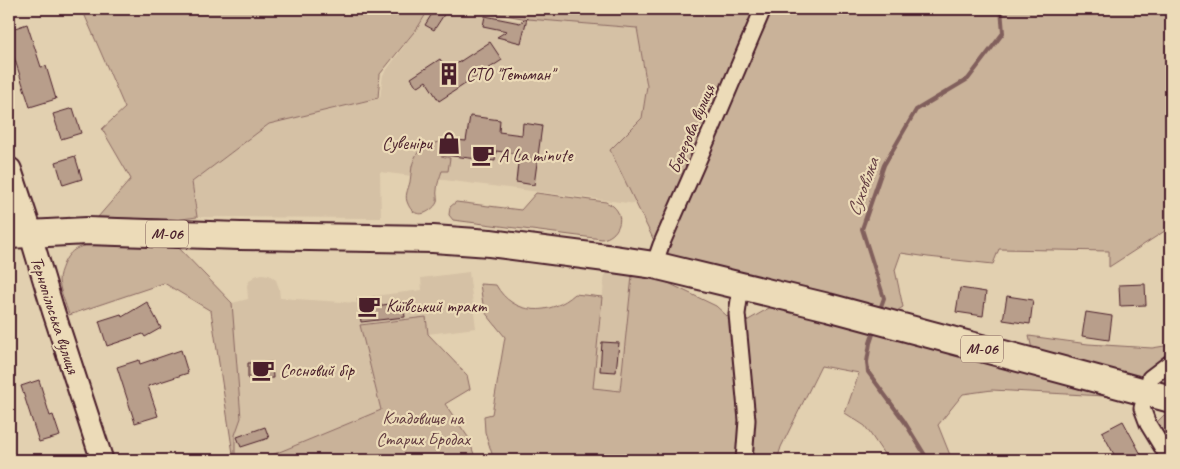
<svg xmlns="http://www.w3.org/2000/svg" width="1180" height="469" font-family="Caveat,sans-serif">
<rect width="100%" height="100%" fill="#e2d0b0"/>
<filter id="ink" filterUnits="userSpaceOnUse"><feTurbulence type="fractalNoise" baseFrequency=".02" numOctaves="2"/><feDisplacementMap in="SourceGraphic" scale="10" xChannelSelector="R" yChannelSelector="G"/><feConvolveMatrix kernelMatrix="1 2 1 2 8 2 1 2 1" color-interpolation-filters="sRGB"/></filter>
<g filter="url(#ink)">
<path fill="#d5c1a5" d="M 431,9 L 456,9 L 528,22 L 528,19 L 637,28 L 647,86 L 642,119 L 610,150 L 636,204 L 380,172 L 381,218 L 197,217 L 192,182 L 269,124 L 380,98 L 383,75 Z
M 469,272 L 476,328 L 428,334 L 425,317 L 361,325 L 381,410 L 260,460 L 234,460 L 211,311 L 232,303 L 248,299 L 247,285 L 250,280 L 255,276 L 262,274 L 269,275 L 276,280 L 279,288 L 280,298 L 357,303 L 357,298 L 422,290 L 421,278 Z
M 605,273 L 632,276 L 620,391 L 593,389 Z"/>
<path fill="#c9b299" stroke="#8a6862" d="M 82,9 L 429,9 L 418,27 L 380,74 L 378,98 L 269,124 L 192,182 L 197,217 L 174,220 L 98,217 L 131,179 L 102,129 L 125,108 Z
M 470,9 L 1171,9 L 1171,62 L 1168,67 L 1171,63 L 1171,227 L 1109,267 L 1109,251 L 999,249 L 993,264 L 928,257 L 901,253 L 895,270 L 903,307 L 892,314 L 661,255 L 610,150 L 642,118 L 647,86 L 637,28 L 528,19 Z
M 443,141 L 441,156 L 450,158 L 448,171 L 442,171 C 440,177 437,184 437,190 C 436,194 438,198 437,202 C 436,205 433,208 430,210 C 421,217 412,214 408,204 C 404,196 408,190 410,182 C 411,177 411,171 412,166 C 417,147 426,145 443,141 Z
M 536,193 L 606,202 C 608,204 611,204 613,206 C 627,218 617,237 602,239 L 453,220 L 449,215 L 450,207 L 456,202 L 521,210 Z
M 98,244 L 177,246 L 232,303 L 241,418 L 235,435 L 235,460 L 234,460 L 211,311 L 164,283 L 69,315 C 66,304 60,292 59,280 C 59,275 61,270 63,265 C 70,248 81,245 98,244 Z
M 632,276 L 662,280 L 716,306 L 738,326 L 776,304 L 1123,397 L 992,390 L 963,394 L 938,425 L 952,460 L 888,460 L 865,426 L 845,413 L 859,373 L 821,366 L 781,447 L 777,460 L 494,460 L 485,432 L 484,416 L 492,414 L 505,337 L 484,311 L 480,284 L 496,285 C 513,316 551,316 575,294 L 602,297 L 593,388 L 620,391 Z
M 426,317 L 428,334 L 467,375 L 470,389 L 445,404 L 468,437 L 476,460 L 260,460 L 381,410 L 360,325 Z
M 1029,336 L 1088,344 L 1152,348 L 1171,345 L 1171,389 L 1033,353 Z
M 1164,415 L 1171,417 L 1171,460 L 1154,425 Z"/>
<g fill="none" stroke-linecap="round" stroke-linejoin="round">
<path stroke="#815f5b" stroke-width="4" d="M 879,312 L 884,298 L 862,229 L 884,165 L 916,110 L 968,79 L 1003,33 L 1001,9
M 875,328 L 870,343 L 867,362 L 868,372 L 904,421 L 928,460"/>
</g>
<path fill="#b89e8b" stroke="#4a1f2b" d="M 435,9 L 437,9 L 445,13 L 434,30 L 425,25 Z
M 485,16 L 520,23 L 527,18 L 521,43 L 497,37 L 507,31 L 483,26 Z
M 27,24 L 41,67 L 46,66 L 56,99 L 30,107 L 14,57 L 13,58 L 9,45 L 9,30 Z
M 490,42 L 502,60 L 439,101 L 426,81 L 417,87 L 411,78 L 440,59 L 447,70 Z
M 73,108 L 81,133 L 61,139 L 53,114 Z
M 470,116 L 500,120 L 499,132 L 522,135 L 523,123 L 542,126 L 534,185 L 516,182 L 519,154 L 496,151 L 495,161 L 444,155 L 446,139 L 466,141 Z
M 75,156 L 82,179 L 63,185 L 56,162 Z
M 1145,284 L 1146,305 L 1120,306 L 1119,285 Z
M 960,288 L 986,292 L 983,316 L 956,312 Z
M 1007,296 L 1033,300 L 1030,324 L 1003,320 Z
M 375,297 L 376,306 L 403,302 L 405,317 L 361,322 L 358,299 Z
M 147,302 L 161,328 L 145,337 L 143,334 L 107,346 L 99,321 L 121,314 L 122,317 Z
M 1086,312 L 1112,316 L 1109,340 L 1082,336 Z
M 602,342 L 619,343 L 616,372 L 600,371 Z
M 181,350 L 188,373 L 148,386 L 158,416 L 135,423 L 117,367 L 139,360 L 140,364 Z
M 272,362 L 273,378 L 248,379 L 248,363 Z
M 39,380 L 50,416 L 53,415 L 60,436 L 39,442 L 21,386 Z
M 1123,421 L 1144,460 L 1117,460 L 1102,432 Z
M 265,427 L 269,438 L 241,447 L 237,437 Z"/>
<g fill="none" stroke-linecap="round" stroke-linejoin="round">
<defs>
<path id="street" d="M 654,265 L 661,245 L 714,124 L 763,9
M 741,286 L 737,314 L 747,420 L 744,460
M 1170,460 L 1148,424 L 1142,408 L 1150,378 L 1171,362"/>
<path id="secondary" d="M 30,233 L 53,310 L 102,460"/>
<path id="primary" d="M 9,170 L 30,233"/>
<path id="highway" d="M 9,235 L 87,231 L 240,236 L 433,239 L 490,243 L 606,258 L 654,265 L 828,307 L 1171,399"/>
</defs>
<use href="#street" stroke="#4a1f2b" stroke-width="19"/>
<use href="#secondary" stroke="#4a1f2b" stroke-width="25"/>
<use href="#primary" stroke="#4a1f2b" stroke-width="28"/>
<use href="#highway" stroke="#4a1f2b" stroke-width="30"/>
<use href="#street" stroke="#ecdbb8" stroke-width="15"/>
<use href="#secondary" stroke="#ecdbb8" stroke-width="21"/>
<use href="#primary" stroke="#ecdbb8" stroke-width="24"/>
<use href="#highway" stroke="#ecdbb8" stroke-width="26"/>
</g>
</g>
<defs>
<symbol id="building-bare" viewBox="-9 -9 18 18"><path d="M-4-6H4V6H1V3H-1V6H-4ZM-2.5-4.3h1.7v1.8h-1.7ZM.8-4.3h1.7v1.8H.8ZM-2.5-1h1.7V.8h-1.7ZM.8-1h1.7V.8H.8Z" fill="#4a1f2b" stroke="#ecdbb8" stroke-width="2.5" paint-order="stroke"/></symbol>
<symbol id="shop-bare" viewBox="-9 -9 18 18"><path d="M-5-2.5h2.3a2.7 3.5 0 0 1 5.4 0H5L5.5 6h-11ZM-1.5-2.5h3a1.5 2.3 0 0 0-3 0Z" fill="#4a1f2b" stroke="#ecdbb8" stroke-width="2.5" paint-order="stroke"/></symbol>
<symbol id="cafe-bare" viewBox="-9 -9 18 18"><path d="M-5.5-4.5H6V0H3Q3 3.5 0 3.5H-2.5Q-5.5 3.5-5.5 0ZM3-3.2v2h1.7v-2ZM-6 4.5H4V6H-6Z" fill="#4a1f2b" stroke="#ecdbb8" stroke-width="2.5" paint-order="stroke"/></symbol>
</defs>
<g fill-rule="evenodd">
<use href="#building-bare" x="433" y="58" width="32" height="32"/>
<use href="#shop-bare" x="433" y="127" width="32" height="32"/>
<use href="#cafe-bare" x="467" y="139" width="32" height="32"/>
<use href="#cafe-bare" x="353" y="290" width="32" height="32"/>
<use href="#cafe-bare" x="247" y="354" width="32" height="32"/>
</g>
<g text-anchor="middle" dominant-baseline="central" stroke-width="4.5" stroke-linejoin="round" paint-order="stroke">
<g fill="#ecdbb8" stroke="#7b5755" stroke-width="1">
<rect x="146" y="220.5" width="42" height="27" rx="4"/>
<rect x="961" y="335.5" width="42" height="27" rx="4"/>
</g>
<g font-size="16" font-weight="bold" fill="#4a1f2b">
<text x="167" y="234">М-06</text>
<text x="982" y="349">М-06</text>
</g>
<g font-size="18" fill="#4a1f2b" stroke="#ecdbb8" text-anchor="start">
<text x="466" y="74">СТО "Гетьман"</text>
<text x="432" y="143" text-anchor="end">Сувеніри</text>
<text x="499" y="155">A La minute</text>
<text x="386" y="306">Київський тракт</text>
<text x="280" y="370">Сосновий бір</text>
</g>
<g font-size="18" fill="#4a1f2b" stroke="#ecdbb8">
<text transform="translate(691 129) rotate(-67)">Березова вулиця</text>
<text transform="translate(55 315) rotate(72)">Тернопільська вулиця</text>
</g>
<g font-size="18" fill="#633c41" stroke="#ecdbb8">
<text x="423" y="418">Кладовище на<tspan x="423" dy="21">Старих Бродах</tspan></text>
</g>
<g font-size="19" font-style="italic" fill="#653f43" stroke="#ecdbb8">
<text transform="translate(863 187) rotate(-70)">Суховілка</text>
</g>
</g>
<rect width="1180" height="469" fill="none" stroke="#ecdbb8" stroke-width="30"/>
<rect x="15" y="15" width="1150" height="439" fill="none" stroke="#4a1f2b" stroke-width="2" filter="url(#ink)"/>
</svg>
